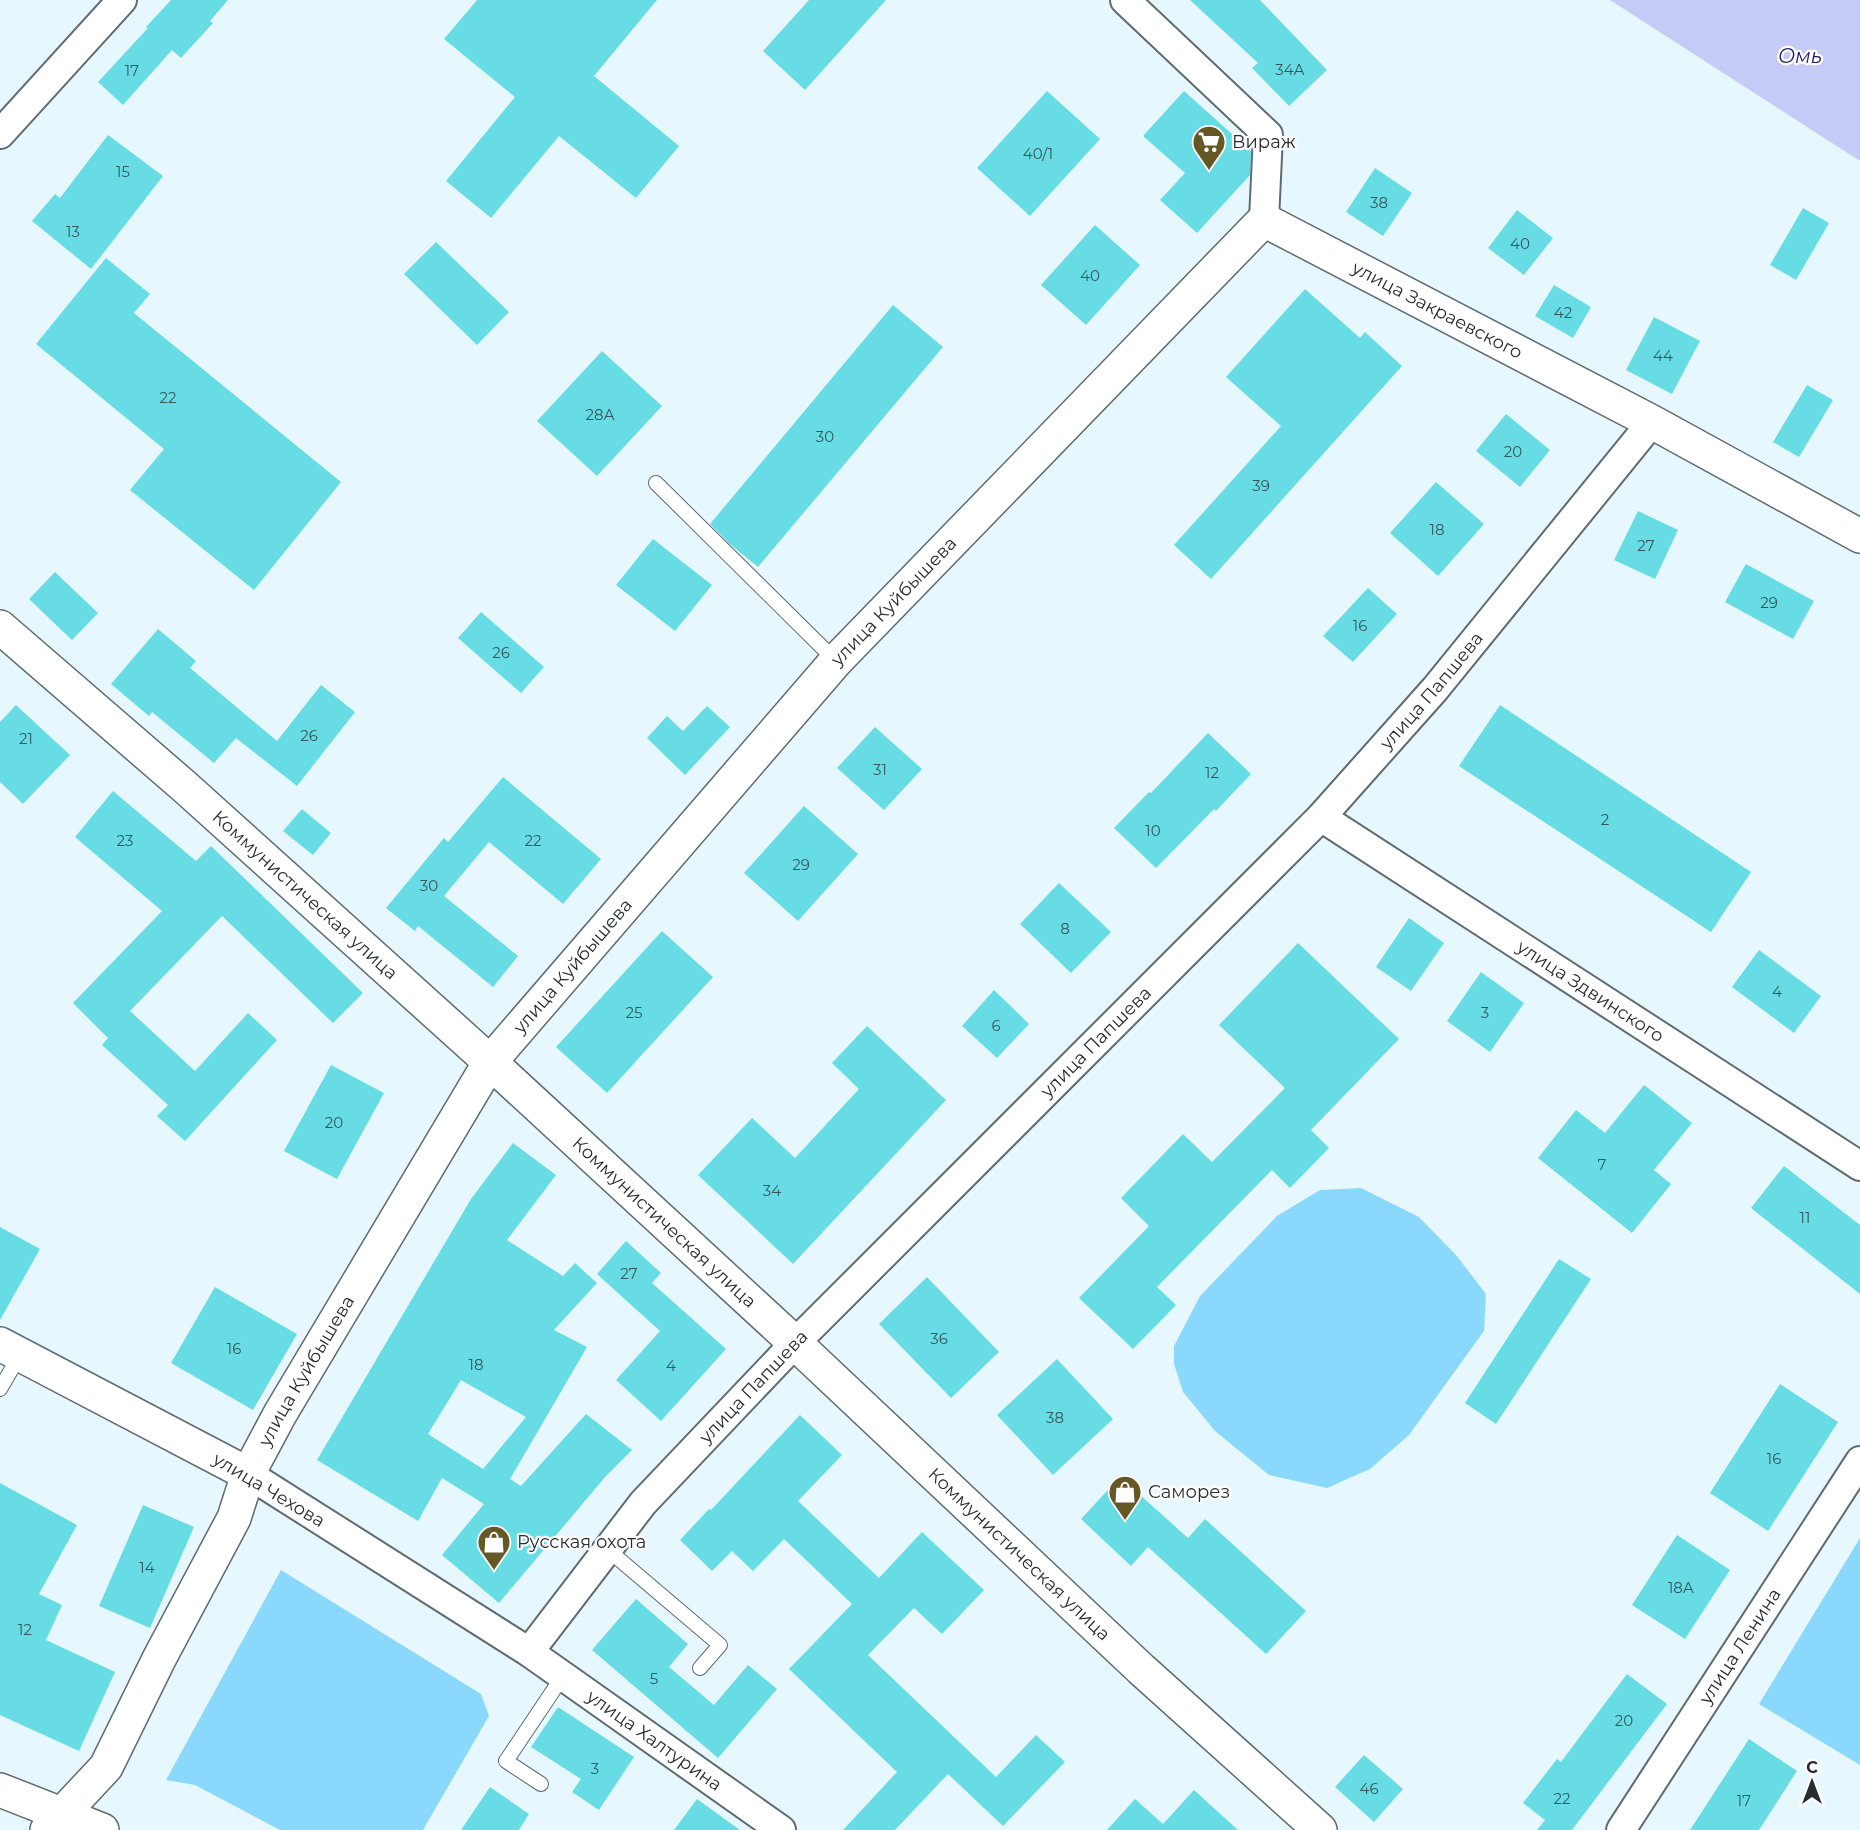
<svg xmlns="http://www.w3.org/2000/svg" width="1860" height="1830" font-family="Montserrat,sans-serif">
<rect width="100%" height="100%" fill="#e7f7fe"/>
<path fill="#8ad9fc" d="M 1361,1188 L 1419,1217 L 1456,1255 L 1486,1294 L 1484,1331 L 1409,1435 L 1370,1469 L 1327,1488 L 1269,1475 L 1215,1431 L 1183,1392 L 1174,1364 L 1174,1346 L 1200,1296 L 1277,1216 L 1320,1190 Z
M 1860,1538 L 1860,1765 L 1759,1704 Z
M 281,1570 L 481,1694 L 489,1716 L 423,1830 L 280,1830 L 195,1785 L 166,1780 Z"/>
<path fill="#c5caf7" d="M 1610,0 L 1860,0 L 1860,161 Z"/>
<path fill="#67dce4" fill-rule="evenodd" d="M 171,0 L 228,0 L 210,21 L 213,23 L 181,58 L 172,50 L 123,105 L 98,82 L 148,28 L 146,27 Z
M 477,0 L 657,0 L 594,76 L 679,146 L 636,198 L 559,136 L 491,218 L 446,181 L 515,97 L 444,39 Z
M 809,0 L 886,0 L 805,90 L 763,51 Z
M 1190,0 L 1260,0 L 1327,70 L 1289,106 L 1252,68 L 1258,63 Z
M 1047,91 L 1100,139 L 1030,216 L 977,168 Z
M 1184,91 L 1251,151 L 1250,175 L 1197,233 L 1160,200 L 1185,173 L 1143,136 Z
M 108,135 L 163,176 L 91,269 L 32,221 L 55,194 L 60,198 Z
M 1375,168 L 1412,193 L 1383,236 L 1346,212 Z
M 1803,208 L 1829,223 L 1796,280 L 1770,265 Z
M 1517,210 L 1553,238 L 1524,275 L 1488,248 Z
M 1095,225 L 1140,265 L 1086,325 L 1041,285 Z
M 436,242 L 509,312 L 477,345 L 404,274 Z
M 106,258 L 150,294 L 134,313 L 341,482 L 254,590 L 130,490 L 164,449 L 36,344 Z
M 1554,285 L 1591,307 L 1573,338 L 1535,316 Z
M 1305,289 L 1360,338 L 1365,332 L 1402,366 L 1211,579 L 1174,545 L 1281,426 L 1226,377 Z
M 893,305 L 943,347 L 758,567 L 731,545 L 710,524 Z
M 1654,317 L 1700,341 L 1672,394 L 1626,370 Z
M 602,351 L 662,406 L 597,476 L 537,421 Z
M 1807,385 L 1833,400 L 1799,457 L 1773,442 Z
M 1506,414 L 1550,450 L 1520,487 L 1476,451 Z
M 1436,482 L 1484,524 L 1438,576 L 1390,533 Z
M 1638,511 L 1678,530 L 1655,579 L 1614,560 Z
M 653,539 L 712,585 L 675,631 L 616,585 Z
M 1746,564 L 1814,601 L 1793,639 L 1725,602 Z
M 55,572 L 98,613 L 72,640 L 29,599 Z
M 1368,588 L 1397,614 L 1353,662 L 1323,636 Z
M 481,612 L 544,667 L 521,693 L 458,638 Z
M 158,629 L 196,661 L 190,668 L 277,741 L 321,685 L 355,712 L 297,786 L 236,738 L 214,763 L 152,712 L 149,716 L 111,684 Z
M 16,705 L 70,755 L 23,804 L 0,782 L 0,722 Z
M 1500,705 L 1751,872 L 1711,932 L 1459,766 Z
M 707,706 L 730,727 L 685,775 L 647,738 L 667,716 L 683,731 Z
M 875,727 L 922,769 L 884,810 L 837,768 Z
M 1208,733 L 1251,774 L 1216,811 L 1214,809 L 1156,868 L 1114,828 L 1149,792 L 1151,793 Z
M 503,777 L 601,859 L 563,904 L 489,842 L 444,896 L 518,956 L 493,987 L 418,926 L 415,931 L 386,908 L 444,838 L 448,842 Z
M 113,791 L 196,861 L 211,846 L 363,993 L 333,1023 L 222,916 L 130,1011 L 195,1071 L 248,1013 L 277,1040 L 185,1141 L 157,1116 L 168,1105 L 102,1045 L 108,1038 L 73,1003 L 162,911 L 75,837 Z
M 804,806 L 858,854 L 798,921 L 744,873 Z
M 302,809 L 331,833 L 313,855 L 283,831 Z
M 1059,883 L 1111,932 L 1071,973 L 1020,924 Z
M 1409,918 L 1444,943 L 1411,991 L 1376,967 Z
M 662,931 L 713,977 L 607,1093 L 556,1047 Z
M 1298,943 L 1399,1039 L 1311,1130 L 1329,1148 L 1290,1188 L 1272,1170 L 1157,1287 L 1176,1305 L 1133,1349 L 1079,1298 L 1149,1226 L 1121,1198 L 1183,1134 L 1212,1162 L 1285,1088 L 1219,1025 Z
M 1759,950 L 1821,996 L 1794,1033 L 1732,987 Z
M 1481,972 L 1524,1003 L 1490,1052 L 1447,1021 Z
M 994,990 L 1029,1024 L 997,1058 L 962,1026 Z
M 867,1026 L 946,1100 L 793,1264 L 698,1175 L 752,1118 L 795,1158 L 859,1089 L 832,1063 Z
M 331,1065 L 384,1093 L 337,1179 L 284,1151 Z
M 1644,1085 L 1692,1123 L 1654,1170 L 1671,1184 L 1632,1233 L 1538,1158 L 1576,1110 L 1605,1133 Z
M 513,1143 L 556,1175 L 507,1240 L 563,1276 L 575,1263 L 597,1283 L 554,1330 L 587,1347 L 510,1479 L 521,1486 L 586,1414 L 632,1450 L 606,1476 L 499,1603 L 442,1555 L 484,1504 L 442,1478 L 418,1521 L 317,1460 L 471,1199 ZM 461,1380 L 526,1417 L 483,1469 L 428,1434 Z
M 1784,1166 L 1860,1225 L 1860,1294 L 1751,1208 Z
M 0,1227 L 40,1249 L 0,1320 Z
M 626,1241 L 661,1273 L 652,1283 L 726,1349 L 661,1421 L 616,1380 L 660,1331 L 597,1274 Z
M 1559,1259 L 1591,1279 L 1496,1424 L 1465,1403 Z
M 927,1277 L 999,1352 L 951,1398 L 879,1324 Z
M 215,1287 L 297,1334 L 253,1410 L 171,1363 Z
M 1057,1359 L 1113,1419 L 1053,1475 L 997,1415 Z
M 1780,1384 L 1838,1422 L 1768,1531 L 1710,1493 Z
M 800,1415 L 842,1455 L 798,1501 L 879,1578 L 922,1532 L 984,1590 L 942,1634 L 914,1608 L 868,1655 L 996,1777 L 1036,1735 L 1065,1762 L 1003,1826 L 948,1774 L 895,1830 L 843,1830 L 897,1772 L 789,1669 L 852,1604 L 784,1539 L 753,1571 L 732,1551 L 712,1571 L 680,1540 L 709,1509 L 711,1510 Z
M 1120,1477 L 1188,1538 L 1205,1519 L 1306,1611 L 1266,1654 L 1148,1547 L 1131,1566 L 1081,1519 Z
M 0,1483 L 77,1525 L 39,1594 L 62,1605 L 46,1640 L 115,1672 L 79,1751 L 0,1715 Z
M 143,1505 L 194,1527 L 150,1628 L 99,1606 Z
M 1677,1535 L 1730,1570 L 1685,1639 L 1632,1605 Z
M 636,1599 L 688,1644 L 669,1667 L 714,1705 L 748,1665 L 777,1689 L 718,1758 L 592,1650 Z
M 1627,1674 L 1667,1704 L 1572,1830 L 1537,1830 L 1545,1820 L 1523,1803 L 1557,1759 L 1561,1762 Z
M 558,1707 L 634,1757 L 599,1810 L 572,1792 L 581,1779 L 531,1747 Z
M 1749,1739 L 1797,1771 L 1759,1830 L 1690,1830 Z
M 1364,1755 L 1403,1789 L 1374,1822 L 1335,1787 Z
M 490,1787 L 529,1814 L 519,1830 L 461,1830 Z
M 1194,1790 L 1238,1830 L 1107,1830 L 1135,1799 L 1163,1824 Z
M 697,1799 L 740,1830 L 674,1830 Z"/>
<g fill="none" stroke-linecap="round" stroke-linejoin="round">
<defs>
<path id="lane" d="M 656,483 L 836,661
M 0,1389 L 20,1355
M 607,1549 L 720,1645 L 700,1668
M 541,1784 L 506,1761 L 563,1676"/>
<g id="street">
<path d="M 1125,0 L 1268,135 L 1264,220"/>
<path d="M 0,134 L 122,0"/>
<path id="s1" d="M 1321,817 L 1860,1166"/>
<path id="s2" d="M 248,1474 L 529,1652 L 781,1830"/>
<path id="s3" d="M 529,1652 L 643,1503 L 795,1343 L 1321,817 L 1435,689 L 1652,422"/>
<path id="s4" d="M 1621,1830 L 1860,1461"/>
</g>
<g id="secondary">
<path id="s5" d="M 0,627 L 185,787 L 490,1062 L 795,1343 L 1141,1669 L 1320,1830"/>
<path d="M 0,1344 L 248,1474"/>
<path d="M 0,1790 L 102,1830"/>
<path id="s6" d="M 47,1830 L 106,1767 L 159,1659 L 234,1518 L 248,1474 L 280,1414 L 490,1062 L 836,661 L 1264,220 L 1652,422 L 1860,536"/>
</g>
</defs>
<use href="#lane" stroke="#5e6b71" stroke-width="16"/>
<use href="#street" stroke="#5e6b71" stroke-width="32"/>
<use href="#secondary" stroke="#5e6b71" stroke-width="36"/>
<use href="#lane" stroke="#fff" stroke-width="14"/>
<use href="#street" stroke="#fff" stroke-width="28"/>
<use href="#secondary" stroke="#fff" stroke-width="33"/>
</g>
<defs>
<symbol id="supermarket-pin" viewBox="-11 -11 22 30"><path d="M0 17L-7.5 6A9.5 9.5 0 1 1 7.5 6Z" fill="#655825" stroke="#fff"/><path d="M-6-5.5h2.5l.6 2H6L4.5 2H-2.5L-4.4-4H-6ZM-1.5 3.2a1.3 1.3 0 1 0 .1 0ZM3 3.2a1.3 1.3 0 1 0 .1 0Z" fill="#fff"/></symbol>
<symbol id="shop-pin" viewBox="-11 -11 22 30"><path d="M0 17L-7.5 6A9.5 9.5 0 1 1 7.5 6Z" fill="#655825" stroke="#fff"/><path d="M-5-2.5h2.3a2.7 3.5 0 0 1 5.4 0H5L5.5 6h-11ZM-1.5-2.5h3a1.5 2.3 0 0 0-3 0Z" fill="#fff"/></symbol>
</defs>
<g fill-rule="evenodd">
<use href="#supermarket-pin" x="1190" y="123" width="38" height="52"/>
<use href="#shop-pin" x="1106" y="1473" width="38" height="52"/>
<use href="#shop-pin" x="475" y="1523" width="38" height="52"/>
</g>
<g text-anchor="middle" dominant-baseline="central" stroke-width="4.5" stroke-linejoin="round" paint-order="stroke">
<g font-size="15" fill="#36585c">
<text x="1290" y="69">34А</text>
<text x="132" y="70">17</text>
<text x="1038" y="153">40/1</text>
<text x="123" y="171">15</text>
<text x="1379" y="202">38</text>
<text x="73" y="231">13</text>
<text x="1520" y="243">40</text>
<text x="1090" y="275">40</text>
<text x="1563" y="312">42</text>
<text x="1663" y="355">44</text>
<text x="168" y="397">22</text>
<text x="600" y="414">28А</text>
<text x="825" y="436">30</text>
<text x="1513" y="451">20</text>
<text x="1261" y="485">39</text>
<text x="1437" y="529">18</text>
<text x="1646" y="545">27</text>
<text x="1769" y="602">29</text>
<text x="1360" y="625">16</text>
<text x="501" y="652">26</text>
<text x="309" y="735">26</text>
<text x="26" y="738">21</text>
<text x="880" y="769">31</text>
<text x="1212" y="772">12</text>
<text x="1605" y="819">2</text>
<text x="1153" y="830">10</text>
<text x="125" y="840">23</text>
<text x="533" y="840">22</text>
<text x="801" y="864">29</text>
<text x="429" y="885">30</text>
<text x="1065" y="928">8</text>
<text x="1777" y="991">4</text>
<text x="634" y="1012">25</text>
<text x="1485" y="1012">3</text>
<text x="996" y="1025">6</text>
<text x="334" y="1122">20</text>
<text x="1602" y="1164">7</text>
<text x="772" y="1190">34</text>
<text x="1805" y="1217">11</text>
<text x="629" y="1273">27</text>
<text x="939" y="1338">36</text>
<text x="234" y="1348">16</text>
<text x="476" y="1364">18</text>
<text x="671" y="1365">4</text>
<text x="1055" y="1417">38</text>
<text x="1774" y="1458">16</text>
<text x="147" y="1567">14</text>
<text x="1681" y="1587">18А</text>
<text x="25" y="1629">12</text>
<text x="654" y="1678">5</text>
<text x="1624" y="1720">20</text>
<text x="595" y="1768">3</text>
<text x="1369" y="1788">46</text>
<text x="1562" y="1798">22</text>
<text x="1744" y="1800">17</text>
</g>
<g font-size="18" fill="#262c2f" stroke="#fff" text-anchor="start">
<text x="1232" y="142">Вираж</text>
<text x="1148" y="1492">Саморез</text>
<text x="517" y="1542">Русская охота</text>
</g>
<g font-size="18" fill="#262c2f" stroke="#fff">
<text stroke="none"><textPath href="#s6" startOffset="2230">улица Закраевского</textPath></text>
<text stroke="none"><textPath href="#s6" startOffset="1503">улица Куйбышева</textPath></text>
<text stroke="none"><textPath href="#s3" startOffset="1320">улица Папшева</textPath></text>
<text stroke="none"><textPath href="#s5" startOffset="406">Коммунистическая улица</textPath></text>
<text stroke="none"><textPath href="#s6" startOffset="1017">улица Куйбышева</textPath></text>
<text stroke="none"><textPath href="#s1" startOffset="321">улица Здвинского</textPath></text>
<text stroke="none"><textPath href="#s3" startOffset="834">улица Папшева</textPath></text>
<text stroke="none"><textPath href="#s5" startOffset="892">Коммунистическая улица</textPath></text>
<text stroke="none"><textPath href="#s6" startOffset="531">улица Куйбышева</textPath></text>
<text stroke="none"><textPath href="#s3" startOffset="348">улица Папшева</textPath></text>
<text transform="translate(269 1490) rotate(31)">улица Чехова</text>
<text stroke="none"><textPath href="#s5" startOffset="1378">Коммунистическая улица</textPath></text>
<text stroke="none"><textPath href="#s4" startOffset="219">улица Ленина</textPath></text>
<text stroke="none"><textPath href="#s2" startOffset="486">улица Халтурина</textPath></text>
</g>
<g font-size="20" font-style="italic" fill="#261c70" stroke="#fff">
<text x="1800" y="56">Омь</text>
</g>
</g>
<g transform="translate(1812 1782)" stroke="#ffffff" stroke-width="4.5" paint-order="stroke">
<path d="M0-4.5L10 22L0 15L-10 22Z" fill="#262c2f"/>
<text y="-9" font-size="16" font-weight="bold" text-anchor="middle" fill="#262c2f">С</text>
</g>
</svg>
